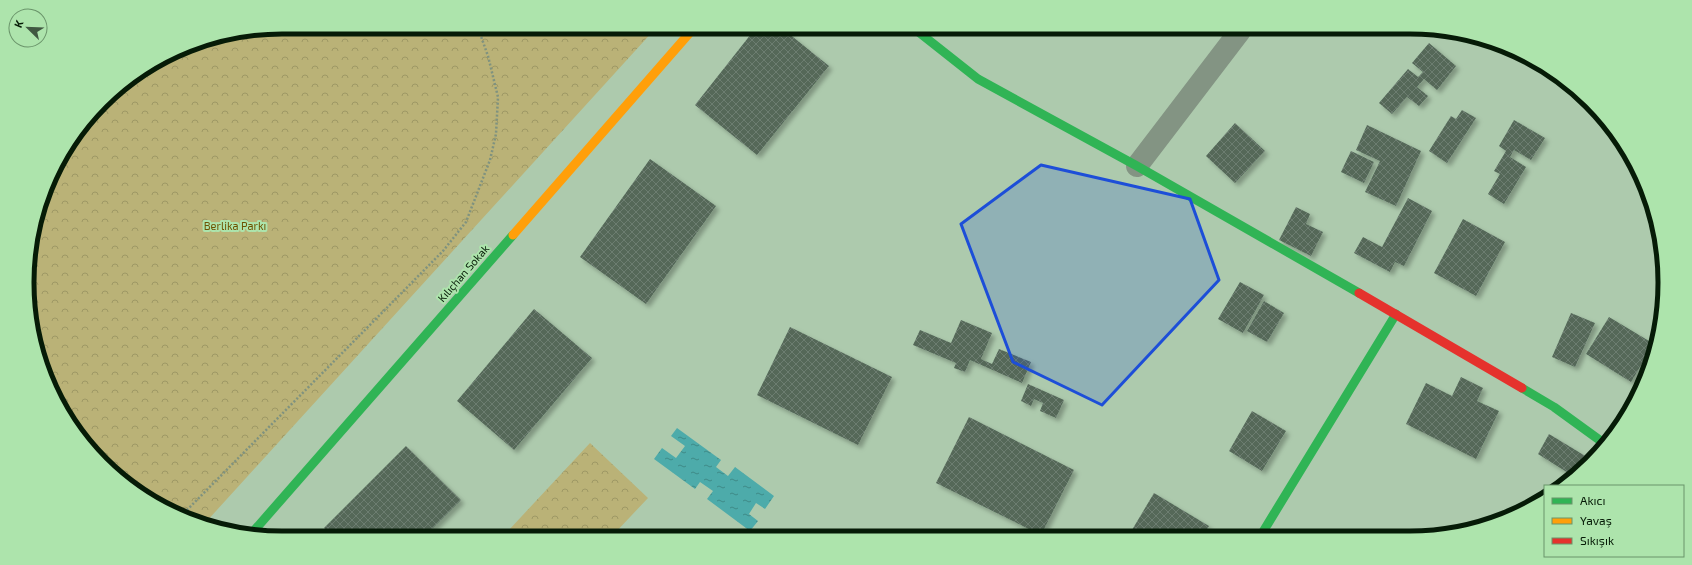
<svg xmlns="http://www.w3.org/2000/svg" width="1692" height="565" font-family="'Exo 2',sans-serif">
<defs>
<pattern id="forest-crowns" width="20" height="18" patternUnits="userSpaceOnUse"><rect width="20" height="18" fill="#bab277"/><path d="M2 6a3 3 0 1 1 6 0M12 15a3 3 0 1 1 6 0" fill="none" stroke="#9e9865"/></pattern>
<pattern id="water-ripples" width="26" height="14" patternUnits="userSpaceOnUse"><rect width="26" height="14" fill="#4dabaa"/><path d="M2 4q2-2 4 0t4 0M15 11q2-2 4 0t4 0" fill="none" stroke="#3e8a88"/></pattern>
<pattern id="building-cross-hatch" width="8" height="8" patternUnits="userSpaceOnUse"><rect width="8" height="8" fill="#546859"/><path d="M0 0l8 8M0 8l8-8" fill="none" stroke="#6c7d70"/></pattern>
<filter id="shadow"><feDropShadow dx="3.5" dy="3.5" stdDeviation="2" flood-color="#0004"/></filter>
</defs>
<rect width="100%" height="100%" fill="#adcaad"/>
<path fill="url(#forest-crowns)" d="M 283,27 L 655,29 L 206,522 L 141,495 L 70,425 L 36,348 L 29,249 L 53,169 L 114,91 L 185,46 Z
M 590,443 L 648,498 L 614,534 L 509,534 L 507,532 Z"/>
<path fill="url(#water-ripples)" d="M 677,428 L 721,460 L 716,467 L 728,476 L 735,467 L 774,496 L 765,509 L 756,503 L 749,514 L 758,521 L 750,531 L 707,499 L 713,491 L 700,482 L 695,489 L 654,459 L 662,448 L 676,458 L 685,446 L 671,436 Z"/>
<path fill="url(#building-cross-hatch)" filter="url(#shadow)" d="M 755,29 L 783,29 L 829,66 L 757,155 L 695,105 Z
M 1429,43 L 1456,66 L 1437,90 L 1424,79 L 1417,87 L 1428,96 L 1419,106 L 1407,97 L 1392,114 L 1379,103 L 1408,69 L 1418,77 L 1423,72 L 1412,63 Z
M 1462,110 L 1476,118 L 1447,163 L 1429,151 L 1451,116 L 1456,119 Z
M 1514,120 L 1545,138 L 1531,160 L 1514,150 L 1510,157 L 1526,167 L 1504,204 L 1488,194 L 1500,174 L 1494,171 L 1506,151 L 1499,146 Z
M 1235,123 L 1265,151 L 1235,183 L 1206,156 Z
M 1367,125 L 1421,151 L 1396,206 L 1365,192 L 1380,161 L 1356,150 Z
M 1351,151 L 1374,162 L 1364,183 L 1341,172 Z
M 650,159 L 716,206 L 646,304 L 580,257 Z
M 1408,198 L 1432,211 L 1404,266 L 1395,262 L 1390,272 L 1354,253 L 1363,237 L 1382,247 Z
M 1296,207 L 1310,214 L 1306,224 L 1323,232 L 1311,256 L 1279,240 Z
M 1463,219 L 1505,242 L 1476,296 L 1434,273 Z
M 1240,282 L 1264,295 L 1243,333 L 1218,319 Z
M 1264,301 L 1284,313 L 1267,342 L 1247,331 Z
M 534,309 L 592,358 L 514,450 L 457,401 Z
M 1571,313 L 1595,323 L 1575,367 L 1552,357 Z
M 1609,317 L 1654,344 L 1631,382 L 1586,354 Z
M 961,320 L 992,333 L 981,359 L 992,364 L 999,349 L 1031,362 L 1022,383 L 970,360 L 965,372 L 954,368 L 956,363 L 913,345 L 920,330 L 951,343 Z
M 790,327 L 892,377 L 858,445 L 757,395 Z
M 1461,377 L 1483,388 L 1477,401 L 1499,411 L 1476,459 L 1406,424 L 1426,383 L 1452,396 Z
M 1028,384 L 1064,400 L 1056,418 L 1040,411 L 1043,403 L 1034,399 L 1031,406 L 1021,401 Z
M 1252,411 L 1286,431 L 1262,471 L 1229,451 Z
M 969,417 L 1074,470 L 1041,535 L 936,483 Z
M 1549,434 L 1587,457 L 1579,471 L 1573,476 L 1538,454 Z
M 406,446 L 461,500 L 428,533 L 330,533 L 324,528 Z
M 1154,493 L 1209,526 L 1204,535 L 1129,535 Z"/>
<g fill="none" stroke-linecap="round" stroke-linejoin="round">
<path stroke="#7f927f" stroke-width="2.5" stroke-dasharray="2 2" stroke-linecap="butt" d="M 184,513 L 443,251 L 466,222 L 490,160 L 496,134 L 498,97 L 488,56 L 478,28"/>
<path stroke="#839483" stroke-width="22" d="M 1137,166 L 1240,31"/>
<path stroke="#30b455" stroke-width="9" d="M 916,30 L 978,79 L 1137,166 L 1359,293
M 1522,388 L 1554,407 L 1605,444
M 252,533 L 513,235
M 1261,535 L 1396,314"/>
<path stroke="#ff9f0a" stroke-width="9" d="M 513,235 L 693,29"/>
<path stroke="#e5322d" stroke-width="9" d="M 1359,293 L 1522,388"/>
</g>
<path fill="#1d4ed8" fill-opacity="0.2" stroke="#1d4ed8" stroke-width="3" stroke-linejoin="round" d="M 1041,165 L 1190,199 L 1219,280 L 1102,405 L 1013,362 L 961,224 Z"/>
<g text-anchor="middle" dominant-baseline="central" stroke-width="4" stroke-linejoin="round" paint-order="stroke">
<g font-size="11" fill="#6e5100" stroke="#ade4ac">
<text x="235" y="225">Berlika Parkı</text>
</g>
<g font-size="11" fill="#061b07" stroke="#ade4ac">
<text transform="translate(463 273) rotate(-49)">Kılıçhan Sokak</text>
</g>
</g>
<path d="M0 0H1692V565H0ZM282 34H1410A248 248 0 0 1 1658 282V283A248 248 0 0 1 1410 531H282A248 248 0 0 1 34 283V282A248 248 0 0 1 282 34Z" fill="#ade4ac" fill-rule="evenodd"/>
<path fill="none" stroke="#061b07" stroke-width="5" d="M282 34H1410A248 248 0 0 1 1658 282V283A248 248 0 0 1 1410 531H282A248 248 0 0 1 34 283V282A248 248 0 0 1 282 34Z"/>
<rect x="1544" y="485" width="140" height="72" fill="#ade4ac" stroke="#6a946a"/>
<rect x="1552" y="498" width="20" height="6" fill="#30b455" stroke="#6a946a"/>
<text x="1580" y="505" font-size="12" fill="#061b07">Akıcı</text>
<rect x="1552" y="518" width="20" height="6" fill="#ff9f0a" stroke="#6a946a"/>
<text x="1580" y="525" font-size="12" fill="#061b07">Yavaş</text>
<rect x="1552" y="538" width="20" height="6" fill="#e5322d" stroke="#6a946a"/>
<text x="1580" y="545" font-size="12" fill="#061b07">Sıkışık</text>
<g transform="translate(28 28) rotate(293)"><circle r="19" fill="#ade4ac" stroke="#6a946a"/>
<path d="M0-3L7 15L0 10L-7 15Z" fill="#405841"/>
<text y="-6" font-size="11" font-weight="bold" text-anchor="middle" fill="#061b07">K</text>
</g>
</svg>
